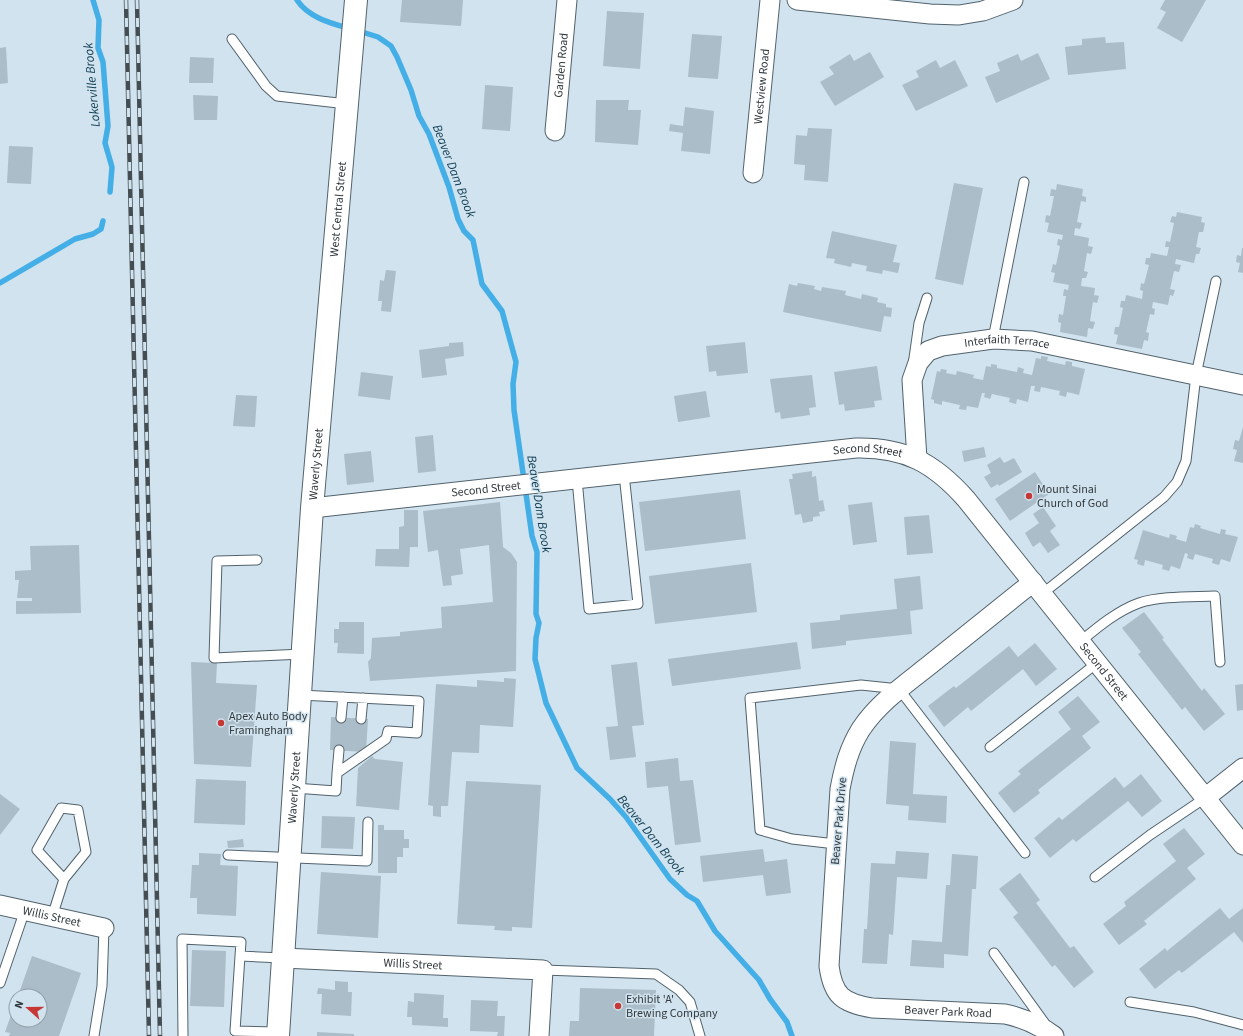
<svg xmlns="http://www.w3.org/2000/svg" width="1243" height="1036" font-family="'Source Sans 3',sans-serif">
<rect width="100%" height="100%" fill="#d0e3ee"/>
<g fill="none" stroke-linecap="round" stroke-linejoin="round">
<path stroke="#44aee6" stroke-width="5.5" d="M 93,0 L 99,20 L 98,48 L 103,62 L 108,126 L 105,143 L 112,167 L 110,192
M 297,0 C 308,17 330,23 348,28
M 359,31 L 378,37 L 391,46 L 397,57 L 411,90 L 419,116 L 429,134 L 449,187 L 458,219 L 464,231 L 473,240 L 482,284 L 502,311 L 516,362 L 513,384 L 514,410 L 532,536 L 537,552 L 536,614 L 539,623 L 536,638 L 535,659 L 546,703 L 577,768 L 610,799 L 626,817 L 670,879 L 687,895 L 697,901 L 715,931 L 759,980 L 770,999 L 787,1022 L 792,1036
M 0,283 L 75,239 L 93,234 L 101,229 L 103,221"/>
</g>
<path fill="#abbdc8" d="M 402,0 L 463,0 L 461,26 L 400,22 Z
M 1165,0 L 1206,0 L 1182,42 L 1157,28 L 1166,12 L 1160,9 Z
M 607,11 L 644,13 L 640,69 L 603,66 Z
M 692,34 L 722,36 L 718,79 L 688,77 Z
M 1105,37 L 1106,43 L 1124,42 L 1126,69 L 1068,75 L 1065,47 L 1082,45 L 1082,39 Z
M 6,47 L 8,83 L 0,84 L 0,48 Z
M 870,52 L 884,77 L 835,106 L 820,82 L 834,74 L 829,67 L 850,54 L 854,61 Z
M 1038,53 L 1050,79 L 996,103 L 985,77 L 1000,71 L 997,63 L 1018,54 L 1021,61 Z
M 190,57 L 214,58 L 213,83 L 189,83 Z
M 936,60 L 940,68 L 955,60 L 968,86 L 916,111 L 902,85 L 919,77 L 916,71 Z
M 485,85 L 513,87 L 510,131 L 482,129 Z
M 193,95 L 218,96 L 217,120 L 194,120 Z
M 596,100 L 629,100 L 628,110 L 641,110 L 638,145 L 595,142 Z
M 685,107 L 714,111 L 710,154 L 681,151 L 683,133 L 669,131 L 670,124 L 683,126 Z
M 808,128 L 832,129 L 828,182 L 804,180 L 805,165 L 794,164 L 796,135 L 807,136 Z
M 9,146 L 33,147 L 31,184 L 7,183 Z
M 954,183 L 983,188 L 963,285 L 935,279 Z
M 1057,184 L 1083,189 L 1082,196 L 1086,197 L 1086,202 L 1081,201 L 1077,222 L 1082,223 L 1080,229 L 1075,228 L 1074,235 L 1089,238 L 1088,246 L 1093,247 L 1091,254 L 1087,253 L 1084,271 L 1088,272 L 1086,278 L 1082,278 L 1081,286 L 1095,288 L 1094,295 L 1099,296 L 1097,303 L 1093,302 L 1090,321 L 1095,322 L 1093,329 L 1088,328 L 1087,337 L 1060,332 L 1061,323 L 1058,322 L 1059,314 L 1063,315 L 1066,296 L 1063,296 L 1064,289 L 1068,290 L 1069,285 L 1053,282 L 1055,273 L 1051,272 L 1053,264 L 1056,265 L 1060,246 L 1057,245 L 1058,239 L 1062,240 L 1063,235 L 1047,232 L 1049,223 L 1045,222 L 1046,215 L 1050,216 L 1054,196 L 1050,196 L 1051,189 L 1056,190 Z
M 1177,212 L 1202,217 L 1201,222 L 1205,223 L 1203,232 L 1199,232 L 1196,247 L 1201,248 L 1199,254 L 1196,254 L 1194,263 L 1176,259 L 1175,264 L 1181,265 L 1179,272 L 1174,271 L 1170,289 L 1175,290 L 1173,296 L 1170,295 L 1168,305 L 1153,302 L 1152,308 L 1155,309 L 1154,315 L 1150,314 L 1146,332 L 1149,333 L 1148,341 L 1144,340 L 1142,349 L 1116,344 L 1118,335 L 1114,334 L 1115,327 L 1119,327 L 1123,308 L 1120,307 L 1121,301 L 1125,301 L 1126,295 L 1142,299 L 1143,291 L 1140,290 L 1141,283 L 1144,284 L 1149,265 L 1145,264 L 1146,258 L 1150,258 L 1151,253 L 1167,256 L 1169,247 L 1165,247 L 1166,241 L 1170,242 L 1174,223 L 1170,222 L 1172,216 L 1176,217 Z
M 832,231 L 897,245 L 893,262 L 900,263 L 898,273 L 883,270 L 882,274 L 866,271 L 867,266 L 852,263 L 851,267 L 834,263 L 835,259 L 826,258 Z
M 1242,248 L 1243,248 L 1243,273 L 1238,272 L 1240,263 L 1236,262 L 1237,255 L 1241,256 Z
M 386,270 L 396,271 L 391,312 L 381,311 L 382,301 L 378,301 L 380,280 L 384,281 Z
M 798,283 L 815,286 L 814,289 L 821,291 L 822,287 L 846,291 L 845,295 L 861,299 L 862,294 L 878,298 L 877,302 L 886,304 L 886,307 L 892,308 L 891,317 L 884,316 L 881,332 L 783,312 L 789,284 L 797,286 Z
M 463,342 L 464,356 L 445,359 L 447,375 L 422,378 L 419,350 L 449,346 L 449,343 Z
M 745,342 L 748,373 L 717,376 L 716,371 L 709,372 L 706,346 Z
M 1041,356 L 1048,357 L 1047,361 L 1065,365 L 1066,361 L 1072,362 L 1072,366 L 1085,369 L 1079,395 L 1067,392 L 1066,397 L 1059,395 L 1060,391 L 1041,387 L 1040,392 L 1034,391 L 1035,386 L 1031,386 L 1028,402 L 1017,399 L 1016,404 L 1009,402 L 1010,398 L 992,394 L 990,399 L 984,397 L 985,393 L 982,393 L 978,408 L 967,406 L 966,410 L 959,409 L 960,405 L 942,401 L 942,405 L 934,403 L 934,400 L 931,399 L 937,371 L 940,372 L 941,369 L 947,370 L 946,373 L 956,375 L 957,371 L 974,375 L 973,378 L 983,380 L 986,366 L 991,367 L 991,364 L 997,365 L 997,368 L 1017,372 L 1018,367 L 1024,369 L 1023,373 L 1032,375 L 1036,358 L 1041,359 Z
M 877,366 L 882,400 L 874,401 L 875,407 L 845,411 L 844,404 L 839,405 L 834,372 Z
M 361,372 L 393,376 L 390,400 L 358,396 Z
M 812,375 L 816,407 L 809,408 L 810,415 L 781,419 L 780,412 L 775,413 L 770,379 Z
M 706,391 L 710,417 L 678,422 L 674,396 Z
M 236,395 L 257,396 L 255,427 L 233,426 Z
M 1243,427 L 1243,463 L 1234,461 L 1237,450 L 1233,449 L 1235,440 L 1239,441 Z
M 433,435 L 436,471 L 418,473 L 415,437 Z
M 984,447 L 986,457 L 964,462 L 962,451 Z
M 371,451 L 374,482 L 347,485 L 344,454 Z
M 1000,457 L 1004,463 L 1014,458 L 1022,472 L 999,486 L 998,484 L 991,488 L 984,477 L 991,473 L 987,465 Z
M 812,471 L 812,477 L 816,476 L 819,501 L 823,500 L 825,511 L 819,512 L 820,516 L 813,517 L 813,521 L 803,523 L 801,514 L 795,515 L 789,479 L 793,479 L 792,474 Z
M 1035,472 L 1049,494 L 1010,521 L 995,499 Z
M 740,490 L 746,539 L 645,551 L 639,502 Z
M 500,502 L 503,547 L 511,553 L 517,562 L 516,671 L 370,681 L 368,662 L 371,658 L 372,638 L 400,636 L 400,632 L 442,628 L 441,607 L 493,602 L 489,545 L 460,549 L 463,574 L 451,576 L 452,585 L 443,586 L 438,550 L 428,552 L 423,511 Z
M 872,502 L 877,542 L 853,545 L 848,505 Z
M 1043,507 L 1056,526 L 1050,531 L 1060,545 L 1048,553 L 1040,542 L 1033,547 L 1025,533 L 1039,523 L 1033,514 Z
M 404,510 L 418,510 L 418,547 L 410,547 L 409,567 L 375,566 L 376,549 L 399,549 L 399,527 L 404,526 Z
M 929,515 L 933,553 L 907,555 L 904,517 Z
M 1195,524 L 1201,526 L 1200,528 L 1220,534 L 1221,529 L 1226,530 L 1225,534 L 1238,537 L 1230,562 L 1221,559 L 1219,565 L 1212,563 L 1213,559 L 1195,554 L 1193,560 L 1187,558 L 1188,554 L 1185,553 L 1180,569 L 1171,566 L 1169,571 L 1162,569 L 1163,565 L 1145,560 L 1144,566 L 1137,564 L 1138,560 L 1134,559 L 1143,530 L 1169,538 L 1170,534 L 1177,536 L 1176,539 L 1186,542 L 1190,527 L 1194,528 Z
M 79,545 L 81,613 L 16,614 L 16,601 L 32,601 L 32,598 L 17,598 L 19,580 L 15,580 L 15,571 L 31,570 L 30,546 Z
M 751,563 L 757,612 L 655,624 L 649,576 Z
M 920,576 L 923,609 L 910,611 L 912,634 L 846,641 L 846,645 L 812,649 L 810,623 L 840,620 L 840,615 L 897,609 L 894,579 Z
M 1144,612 L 1164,638 L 1162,639 L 1202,691 L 1204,688 L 1225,714 L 1204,731 L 1185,707 L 1182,710 L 1138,654 L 1141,652 L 1122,628 Z
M 339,622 L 364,622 L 364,654 L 337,653 L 338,643 L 334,643 L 334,629 L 339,629 Z
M 797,642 L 801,669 L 672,686 L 668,659 Z
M 1035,643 L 1057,669 L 1036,686 L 1023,669 L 971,711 L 968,707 L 944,727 L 928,706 L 954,686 L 956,688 L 1009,646 L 1018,657 Z
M 191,662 L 217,663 L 216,683 L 257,685 L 251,767 L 194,764 Z
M 637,662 L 644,725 L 632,726 L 636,757 L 610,760 L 606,727 L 618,726 L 611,665 Z
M 504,678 L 516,679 L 513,727 L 480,725 L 479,753 L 452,752 L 448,806 L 441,806 L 441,817 L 433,816 L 433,806 L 428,805 L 436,684 L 477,687 L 477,680 L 504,682 Z
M 1243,684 L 1243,710 L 1237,711 L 1235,685 Z
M 1078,696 L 1100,722 L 1082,736 L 1091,748 L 1038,790 L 1040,793 L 1014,813 L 998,793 L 1021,774 L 1018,771 L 1071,729 L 1058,712 Z
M 331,717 L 368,719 L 366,752 L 330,750 Z
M 890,741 L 916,743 L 913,794 L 947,796 L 946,823 L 908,820 L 909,806 L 886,804 Z
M 372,756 L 375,759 L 403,762 L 399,810 L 356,806 L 358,768 Z
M 678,758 L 680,781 L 693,780 L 701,842 L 675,845 L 668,786 L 647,788 L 645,762 Z
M 1141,774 L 1162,801 L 1142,817 L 1128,801 L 1076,842 L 1073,839 L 1050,858 L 1034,838 L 1059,817 L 1062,820 L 1115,777 L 1124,788 Z
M 196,779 L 246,781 L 245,825 L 194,823 Z
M 466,781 L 541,785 L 532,928 L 512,927 L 512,931 L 494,930 L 495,926 L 457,924 Z
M 0,794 L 20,809 L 0,835 Z
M 322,816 L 355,817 L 353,849 L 321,848 Z
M 378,825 L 384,825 L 384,830 L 404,830 L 404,839 L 409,839 L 409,848 L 403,848 L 403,857 L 397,857 L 397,873 L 378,873 Z
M 1184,828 L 1205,854 L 1187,868 L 1196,879 L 1144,921 L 1147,924 L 1119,945 L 1103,924 L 1126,906 L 1124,902 L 1176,861 L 1163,844 Z
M 243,839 L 244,847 L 228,848 L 227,841 Z
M 763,849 L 765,862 L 787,859 L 791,893 L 766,896 L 763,875 L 703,882 L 700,856 Z
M 896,851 L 929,853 L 927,879 L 897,877 L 893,935 L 889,934 L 887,964 L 862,963 L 864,929 L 867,929 L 871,863 L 895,864 Z
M 199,853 L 221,854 L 220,865 L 238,866 L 236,916 L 197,914 L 197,898 L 190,898 L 192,865 L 199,865 Z
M 952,854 L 978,856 L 976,889 L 972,889 L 968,956 L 944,954 L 944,968 L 910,966 L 912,940 L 942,942 L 946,885 L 950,885 Z
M 321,872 L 381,876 L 378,938 L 317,934 Z
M 1020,873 L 1040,900 L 1036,903 L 1070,948 L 1074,946 L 1094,972 L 1074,988 L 1055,965 L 1052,967 L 1013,917 L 1018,913 L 999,889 Z
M 1220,908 L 1229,919 L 1243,908 L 1243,943 L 1234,932 L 1182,973 L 1179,970 L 1155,989 L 1139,969 L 1165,948 L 1167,951 Z
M 192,950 L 226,951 L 224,1007 L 190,1006 Z
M 32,956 L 81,973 L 59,1036 L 9,1036 L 10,1033 L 5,1032 L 16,1001 L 16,1020 L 40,1020 L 40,996 L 18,996 Z
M 335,981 L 348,982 L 348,992 L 352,992 L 351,1016 L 321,1014 L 322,994 L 317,994 L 318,988 L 335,990 Z
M 580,988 L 656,990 L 654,1036 L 569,1036 L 570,1021 L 579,1021 Z
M 414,993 L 444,995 L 443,1018 L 448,1018 L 448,1027 L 412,1025 L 412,1017 L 407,1017 L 408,1001 L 414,1002 Z
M 471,1000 L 498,1001 L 497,1016 L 505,1016 L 504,1036 L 497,1036 L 498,1032 L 470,1031 Z
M 317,1032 L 354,1034 L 354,1036 L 317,1036 Z"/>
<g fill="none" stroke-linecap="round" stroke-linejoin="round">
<defs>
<path id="service" d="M 232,39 L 266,86 L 277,96 L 347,104
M 993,339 L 1024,182
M 913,365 L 919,323 L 927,298
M 577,479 L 589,609 L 638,604 L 624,474
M 257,560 L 217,561 L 214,658 L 303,654
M 1042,594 L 1164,497 L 1177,482 L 1186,461 L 1196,375 L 1216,281
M 1080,642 C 1098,627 1117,611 1139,603 C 1160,596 1192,597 1215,596 L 1220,662
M 341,718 L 343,697
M 361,719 L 363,698
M 990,747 L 1097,663
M 337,773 L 339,750
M 294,788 L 336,791 L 337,773 L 386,739 L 388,731 L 417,733 L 419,701 L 300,695
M 836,844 L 792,839 L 760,830 L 750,698 L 861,685 L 899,689 L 1025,853
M 228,855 L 367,861 L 368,822
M 1095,877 L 1150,835 L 1205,798
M 52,917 L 64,879 L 86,852 L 78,810 L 61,808 L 37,850 L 64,879
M 994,953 L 1046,1025
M 240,956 L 235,1031 L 278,1032
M 543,970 L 656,974 L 679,990 L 690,1002 L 700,1036
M 0,983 L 25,910
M 1130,1002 L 1194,1012 L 1243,1025
M 94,1036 L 102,986 L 104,928
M 183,1036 L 182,939 L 241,942 L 240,956 L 283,958"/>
<g id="minor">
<path d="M 797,0 L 930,14 L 959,15 L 983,11 L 1013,0"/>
<path id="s1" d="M 555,131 L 567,0"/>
<path id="s2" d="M 753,173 L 770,0"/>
<path id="s3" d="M 917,459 L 912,380 L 918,363 L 928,351 L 942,346 L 993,339 L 1032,341 L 1243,385"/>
<path id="s4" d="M 312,508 L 856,448 C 905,447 934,463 966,499 L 1243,845"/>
<path id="s5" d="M 1033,582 C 999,609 966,636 932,663 C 907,683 879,702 861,729 C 849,748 844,768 840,789 L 829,966 C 833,996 843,1003 872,1008 L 1005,1014 C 1024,1018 1038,1024 1054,1036"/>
<path d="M 1205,798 L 1243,768"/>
<path id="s6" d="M 0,905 L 104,928"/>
<path id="s7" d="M 283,958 L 543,970 L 539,1036"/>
</g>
<g id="secondary">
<path id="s8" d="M 278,1036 L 312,508 L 356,0"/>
</g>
</defs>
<use href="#service" stroke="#52626c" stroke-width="11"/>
<use href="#minor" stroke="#52626c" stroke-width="21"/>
<use href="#secondary" stroke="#52626c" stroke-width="24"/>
<use href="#service" stroke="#fff" stroke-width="9"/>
<use href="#minor" stroke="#fff" stroke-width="19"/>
<use href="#secondary" stroke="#fff" stroke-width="22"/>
<defs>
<path id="rail" d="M 126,0 L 149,1036
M 137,0 L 160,1036"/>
</defs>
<use href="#rail" stroke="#444d51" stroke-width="4.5"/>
<use href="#rail" stroke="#d0e3ee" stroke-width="3" stroke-dasharray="9" stroke-linecap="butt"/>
</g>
<g fill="#c63736" stroke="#d0e3ee" stroke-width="1.5">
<circle cx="1029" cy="496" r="4"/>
<circle cx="221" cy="723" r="4"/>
<circle cx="618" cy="1006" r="4"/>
</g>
<g text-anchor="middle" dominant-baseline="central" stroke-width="3" stroke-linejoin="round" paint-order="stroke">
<g font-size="12" fill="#333a3e" stroke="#d0e3ee">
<text stroke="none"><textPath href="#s1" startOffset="66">Garden Road</textPath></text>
<text stroke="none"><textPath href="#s2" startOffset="87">Westview Road</textPath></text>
<text stroke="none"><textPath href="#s8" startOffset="829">West Central Street</textPath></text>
<text stroke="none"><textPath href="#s3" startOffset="193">Interfaith Terrace</textPath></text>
<text stroke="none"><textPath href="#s4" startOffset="559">Second Street</textPath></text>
<text stroke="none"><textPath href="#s8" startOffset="573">Waverly Street</textPath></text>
<text stroke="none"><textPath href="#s4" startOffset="175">Second Street</textPath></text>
<text stroke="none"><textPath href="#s4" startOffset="894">Second Street</textPath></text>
<text stroke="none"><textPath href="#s8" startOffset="249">Waverly Street</textPath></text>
<text transform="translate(839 821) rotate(-85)">Beaver Park Drive</text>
<text stroke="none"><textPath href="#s6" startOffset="53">Willis Street</textPath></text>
<text stroke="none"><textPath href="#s7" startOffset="130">Willis Street</textPath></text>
<text stroke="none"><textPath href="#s5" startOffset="611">Beaver Park Road</textPath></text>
</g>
<g font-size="12" fill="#333a3e" stroke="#d0e3ee" text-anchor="start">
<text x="1037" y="489">Mount Sinai<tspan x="1037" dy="14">Church of God</tspan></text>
<text x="229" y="716">Apex Auto Body<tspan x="229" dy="14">Framingham</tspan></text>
<text x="626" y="999">Exhibit 'A'<tspan x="626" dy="14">Brewing Company</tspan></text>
</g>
<g font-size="13" font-style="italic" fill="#0b3950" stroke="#d0e3ee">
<text transform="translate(92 85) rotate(-95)">Lokerville Brook</text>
<text transform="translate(454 171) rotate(69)">Beaver Dam Brook</text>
<text transform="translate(539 504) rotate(81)">Beaver Dam Brook</text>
<text transform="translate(651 835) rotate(51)">Beaver Dam Brook</text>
</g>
</g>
<g transform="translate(28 1008) rotate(291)"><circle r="19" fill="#d0e3ee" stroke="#919fa8"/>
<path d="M0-3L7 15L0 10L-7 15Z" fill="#c63736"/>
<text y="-6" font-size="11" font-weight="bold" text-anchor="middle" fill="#333a3e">N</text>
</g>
</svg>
